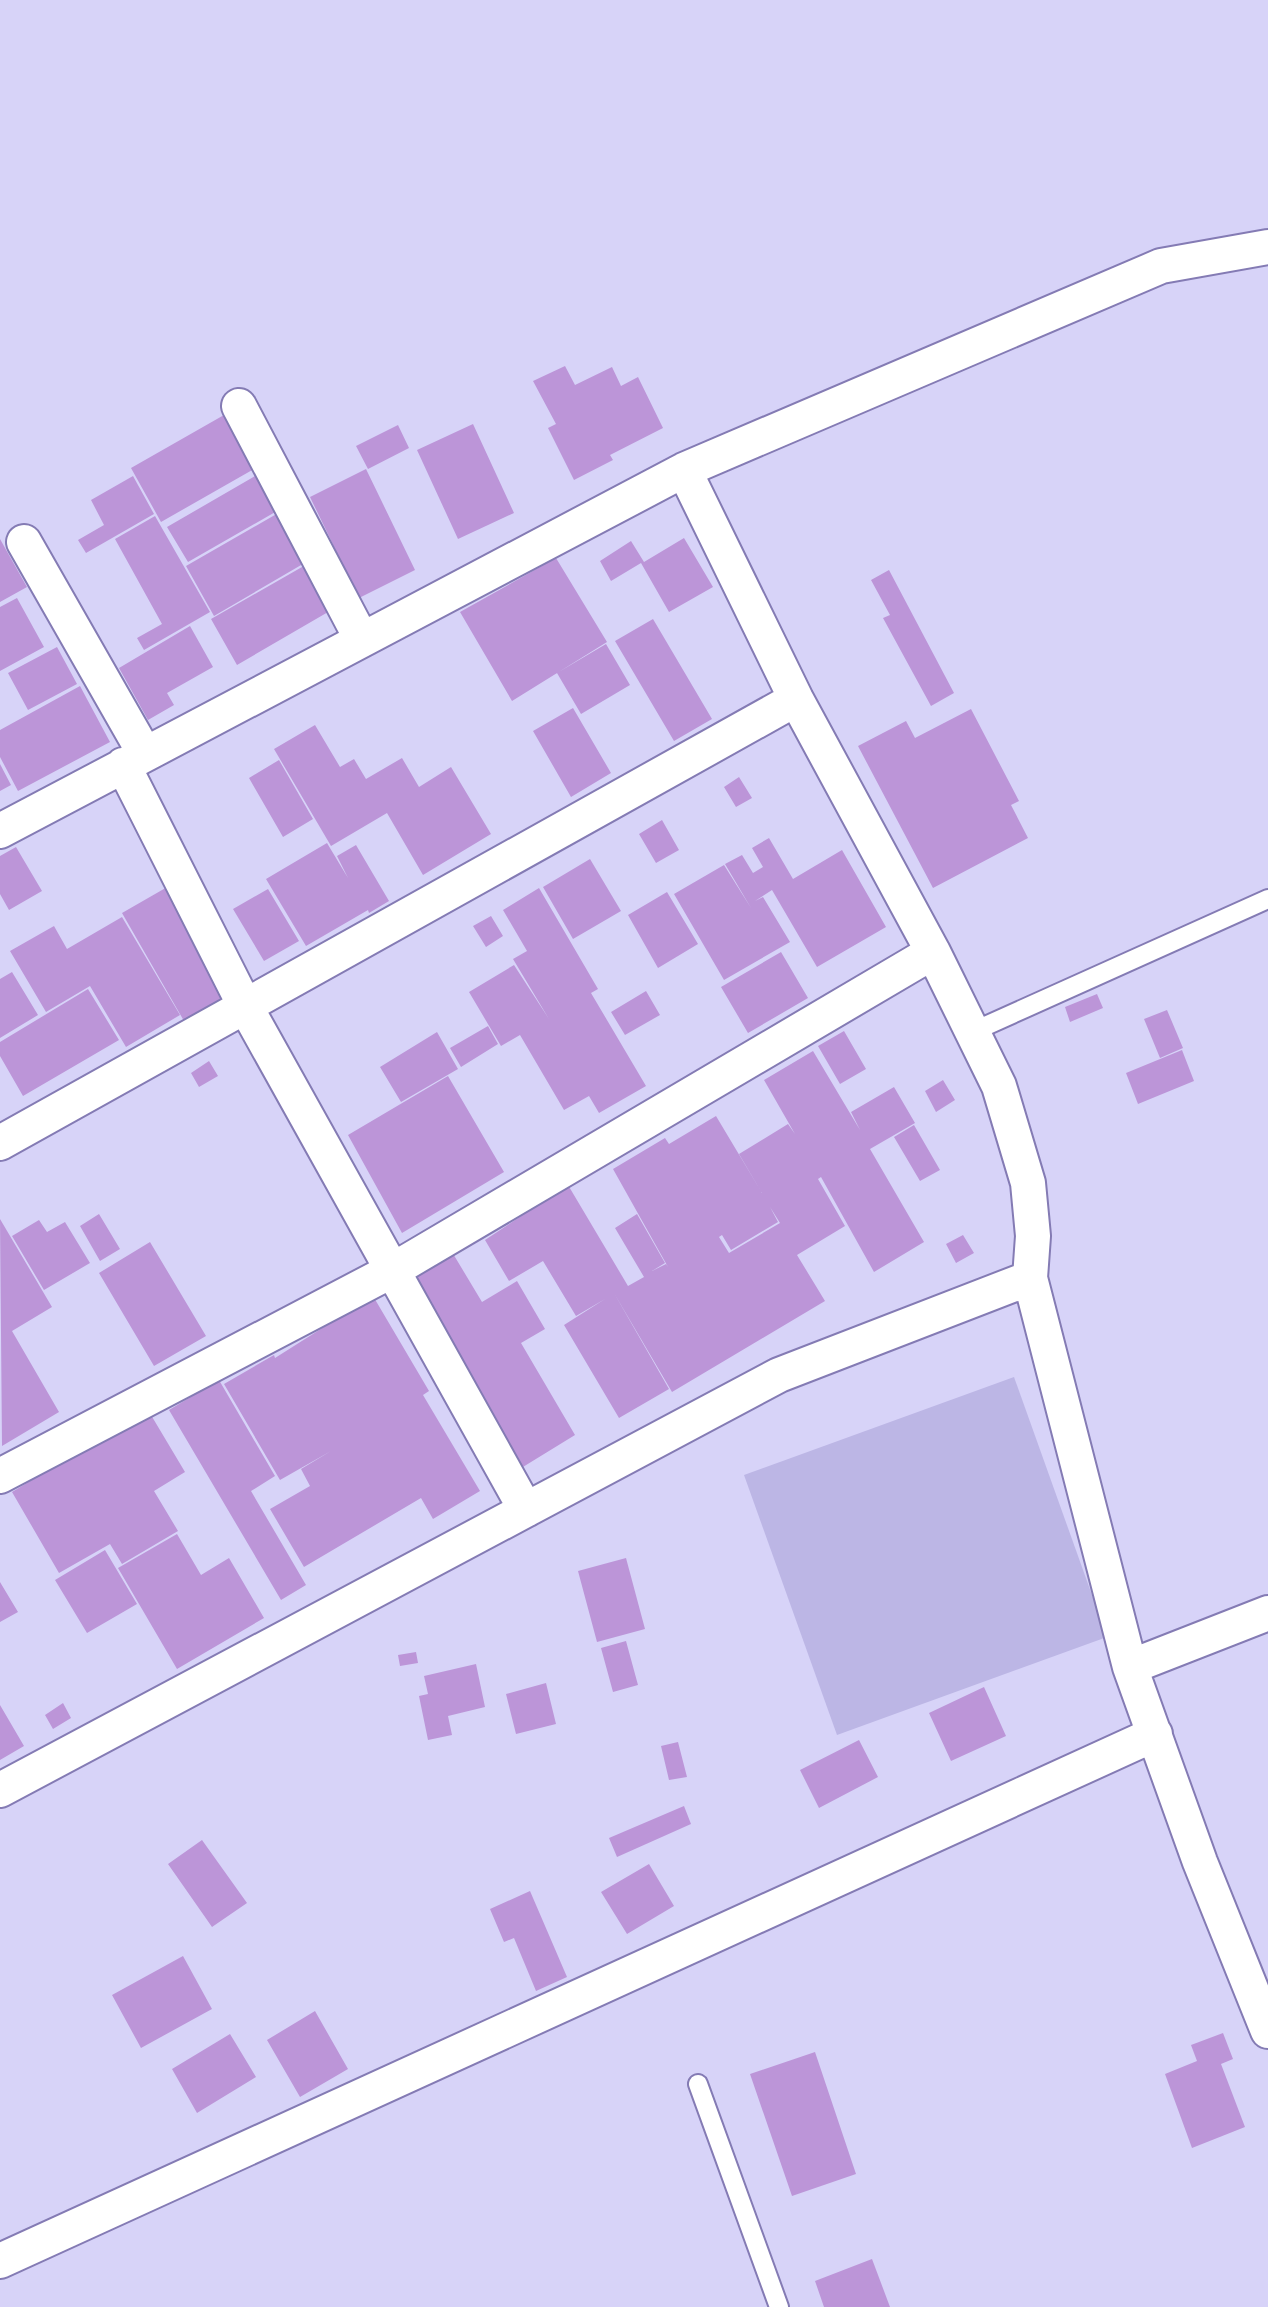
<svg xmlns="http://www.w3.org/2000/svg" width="1268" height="2307" font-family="'Roboto Condensed',sans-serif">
<rect width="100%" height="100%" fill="#d7d3f8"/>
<path fill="#bcb6e5" d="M 1014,1377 L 1107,1637 L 837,1735 L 744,1475 Z"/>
<path fill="#bc95d8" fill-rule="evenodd" d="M 565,366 L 575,385 L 612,367 L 621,386 L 638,377 L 663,428 L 610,455 L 613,460 L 574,480 L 548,428 L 556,424 L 533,381 Z
M 224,415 L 254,469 L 161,522 L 131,468 Z
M 473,424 L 514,513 L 458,539 L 417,450 Z
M 398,425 L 409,448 L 368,469 L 356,446 Z
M 366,469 L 415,570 L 359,598 L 310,497 Z
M 257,475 L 277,511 L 188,562 L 167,527 Z
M 133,476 L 154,514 L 86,553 L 78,540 L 104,525 L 91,500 Z
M 280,512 L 308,561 L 214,616 L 186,566 Z
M 155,516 L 210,612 L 144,650 L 137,638 L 162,624 L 115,539 Z
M 684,538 L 713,587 L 669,612 L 641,563 L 611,581 L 600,561 L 631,541 L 644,562 Z
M 0,539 L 27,587 L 0,602 Z
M 556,558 L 607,642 L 512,701 L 460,612 Z
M 309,563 L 335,608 L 237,665 L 211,619 Z
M 889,570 L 954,693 L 931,706 L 883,618 L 890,615 L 871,580 Z
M 17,598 L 44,647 L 0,671 L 0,607 Z
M 653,619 L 712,719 L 674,741 L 615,641 Z
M 190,626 L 213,667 L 167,693 L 174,705 L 148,720 L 119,668 Z
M 606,644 L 630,685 L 581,714 L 557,673 Z
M 57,647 L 77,684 L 28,710 L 8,673 Z
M 80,686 L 110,742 L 18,791 L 0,757 L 0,730 Z
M 573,708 L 611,773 L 571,797 L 533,731 Z
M 971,709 L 1019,801 L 1011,805 L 1028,838 L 933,888 L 858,746 L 906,721 L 915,738 Z
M 315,725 L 340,767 L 354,759 L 366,779 L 402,758 L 419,787 L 451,767 L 491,834 L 423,875 L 387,813 L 331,846 L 274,749 Z
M 279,760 L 313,819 L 283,837 L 249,778 Z
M 0,764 L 11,785 L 0,791 Z
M 739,777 L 752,798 L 736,807 L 724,787 Z
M 662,820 L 679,850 L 656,863 L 639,834 Z
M 769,838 L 793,879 L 842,850 L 886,927 L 817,967 L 772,890 L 755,901 L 763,897 L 790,942 L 724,980 L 674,894 L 724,865 L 751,908 L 725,864 L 742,855 L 753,873 L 763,867 L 752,848 Z
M 327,843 L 348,878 L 337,856 L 356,845 L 389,901 L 369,913 L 368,910 L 306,946 L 266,879 Z
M 16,847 L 42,891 L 9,910 L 0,894 L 0,856 Z
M 590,859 L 621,911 L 573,939 L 543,887 Z
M 169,886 L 232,993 L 184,1021 L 122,913 Z
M 539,888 L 598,989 L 591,993 L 646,1086 L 599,1113 L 589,1096 L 564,1110 L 520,1035 L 501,1046 L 469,992 L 514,965 L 549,1019 L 513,959 L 527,951 L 503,910 Z
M 268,889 L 299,941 L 264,961 L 233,909 Z
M 667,892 L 698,944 L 658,968 L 628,915 Z
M 491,916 L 503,936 L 486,947 L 473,926 Z
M 122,917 L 180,1015 L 126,1047 L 90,986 L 46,1012 L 10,951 L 54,926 L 67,949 Z
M 781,952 L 808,998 L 748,1033 L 721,987 Z
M 12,972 L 38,1015 L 0,1038 L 0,979 Z
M 88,989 L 119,1040 L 23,1096 L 0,1056 L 0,1042 Z
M 646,991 L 660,1015 L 625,1035 L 611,1012 Z
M 1097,994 L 1103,1008 L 1070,1022 L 1065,1007 Z
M 1167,1010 L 1183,1048 L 1160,1058 L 1144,1019 Z
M 488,1026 L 498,1044 L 461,1067 L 450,1048 Z
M 844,1031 L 866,1069 L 840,1084 L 818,1046 Z
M 437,1032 L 458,1069 L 401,1102 L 380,1067 Z
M 1182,1050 L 1194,1081 L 1138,1104 L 1126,1073 Z
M 813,1051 L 860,1130 L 851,1112 L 894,1087 L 915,1123 L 870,1149 L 924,1242 L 874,1272 L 821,1177 L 818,1179 L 845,1226 L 797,1255 L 825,1301 L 672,1392 L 614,1293 L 669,1389 L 619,1418 L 564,1325 L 605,1299 L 576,1316 L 543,1261 L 509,1281 L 485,1240 L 568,1185 L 628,1286 L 644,1277 L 615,1228 L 637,1214 L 665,1263 L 652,1271 L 666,1264 L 668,1267 L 613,1169 L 665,1138 L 669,1144 L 716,1116 L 762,1193 L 739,1154 L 788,1124 L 795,1134 L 764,1080 ZM 770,1207 L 780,1223 L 729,1253 L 719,1237 L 722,1235 L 731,1250 L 778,1222 Z
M 209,1061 L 218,1076 L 199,1087 L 191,1073 Z
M 448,1076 L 504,1172 L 402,1233 L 348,1135 Z
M 943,1080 L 955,1100 L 936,1112 L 925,1091 Z
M 914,1125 L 940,1170 L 920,1181 L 894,1137 Z
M 99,1214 L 120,1249 L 100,1261 L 80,1226 Z
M 0,1219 L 52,1307 L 12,1331 L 59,1412 L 2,1446 Z
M 39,1220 L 47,1232 L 65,1222 L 90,1263 L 44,1290 L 12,1236 Z
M 963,1235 L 974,1253 L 956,1263 L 946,1244 Z
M 150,1242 L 206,1336 L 154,1366 L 99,1273 Z
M 449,1247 L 482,1302 L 517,1281 L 545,1329 L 521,1343 L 575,1435 L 518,1470 L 406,1273 Z
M 373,1296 L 429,1391 L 423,1395 L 480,1491 L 433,1519 L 421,1498 L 304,1567 L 270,1509 L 310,1486 L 301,1469 L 331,1451 L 280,1480 L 224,1384 L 274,1355 L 275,1358 Z
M 219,1380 L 275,1476 L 251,1491 L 306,1585 L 281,1600 L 169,1410 Z
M 148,1410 L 185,1472 L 154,1491 L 178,1531 L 122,1564 L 110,1544 L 59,1573 L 12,1492 Z
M 177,1534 L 201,1575 L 229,1558 L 264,1618 L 177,1669 L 118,1568 Z
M 105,1550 L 137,1604 L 87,1633 L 55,1580 Z
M 626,1558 L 645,1629 L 597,1642 L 578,1571 Z
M 0,1582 L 18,1612 L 0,1622 Z
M 626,1641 L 638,1685 L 613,1692 L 601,1648 Z
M 416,1652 L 418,1663 L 400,1666 L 398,1655 Z
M 476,1664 L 485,1707 L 448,1716 L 452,1735 L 428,1740 L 419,1696 L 428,1694 L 424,1676 Z
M 546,1683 L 556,1724 L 516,1734 L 506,1694 Z
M 984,1687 L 1006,1736 L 951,1761 L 929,1713 Z
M 63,1703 L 71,1718 L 53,1729 L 45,1715 Z
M 0,1705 L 24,1746 L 0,1760 Z
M 859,1740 L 878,1777 L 819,1808 L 800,1770 Z
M 678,1742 L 687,1777 L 669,1780 L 661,1746 Z
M 684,1806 L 691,1824 L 617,1857 L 609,1838 Z
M 202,1840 L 247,1903 L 212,1927 L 168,1864 Z
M 649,1864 L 674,1906 L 627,1934 L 601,1892 Z
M 530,1891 L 567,1977 L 536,1991 L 514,1938 L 504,1942 L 490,1909 Z
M 183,1956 L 212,2009 L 141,2048 L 112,1995 Z
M 315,2011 L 348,2069 L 300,2097 L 267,2040 Z
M 1223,2033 L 1233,2059 L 1221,2064 L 1245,2127 L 1192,2148 L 1165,2074 L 1197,2061 L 1191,2045 Z
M 230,2034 L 256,2077 L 197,2113 L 172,2069 Z
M 815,2052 L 856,2174 L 792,2196 L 750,2074 Z
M 872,2259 L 890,2307 L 824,2307 L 815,2281 Z"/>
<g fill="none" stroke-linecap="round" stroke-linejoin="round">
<defs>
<path id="service" d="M 972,1032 L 1268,899
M 698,2084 L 779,2307"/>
<path id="minor" d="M 239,406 L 362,640
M 684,470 L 796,699 L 933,952 L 999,1086 L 1028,1183 L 1033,1236 L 1030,1278 L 1130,1667 L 1200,1862 L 1268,2031
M 24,542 L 145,754
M 123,765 L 244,1004 L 526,1510
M 0,831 L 684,470 L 1161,266 L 1268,247
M 0,1143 L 796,699
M 0,1476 L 393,1270 L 933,952
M 1130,1667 L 1268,1613
M 0,1790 L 779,1375 L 1030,1278
M 0,2261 L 1155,1734"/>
</defs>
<use href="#service" stroke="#847bb4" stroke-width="22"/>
<use href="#minor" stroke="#847bb4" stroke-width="38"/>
<use href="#service" stroke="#fff" stroke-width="18"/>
<use href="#minor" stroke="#fff" stroke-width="34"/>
</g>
</svg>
